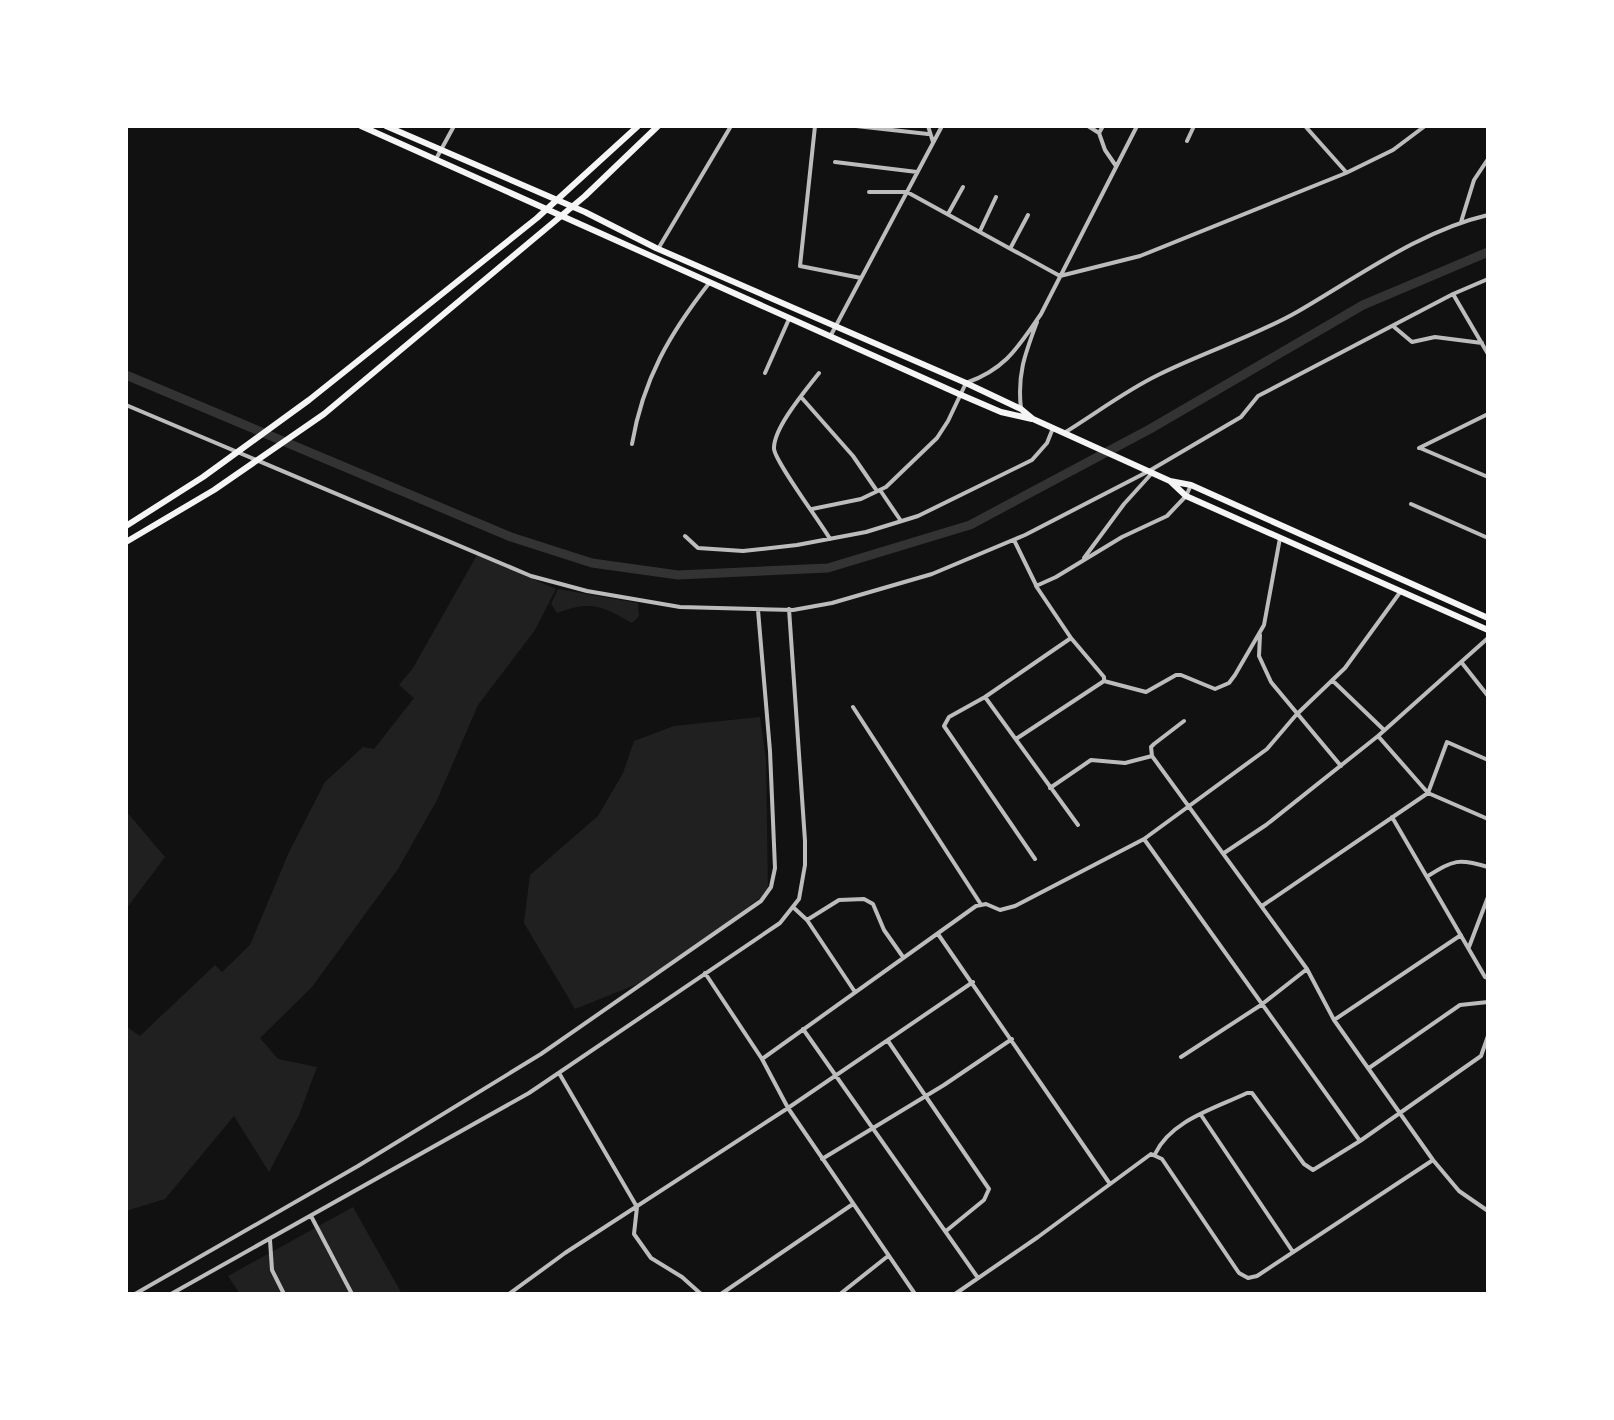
<svg xmlns="http://www.w3.org/2000/svg" width="1614" height="1420" font-family="Montserrat,sans-serif">
<rect width="100%" height="100%" fill="#111"/>
<path fill="#202020" d="M 477,555 L 556,589 L 535,630 L 478,705 L 437,800 L 398,869 L 312,987 L 260,1038 L 278,1059 L 317,1067 L 299,1115 L 269,1172 L 234,1116 L 165,1199 L 126,1211 L 126,1026 L 140,1036 L 215,965 L 222,972 L 250,945 L 289,852 L 325,782 L 363,747 L 374,749 L 414,698 L 399,685 L 413,668 Z
M 558,589 L 638,603 L 639,616 L 632,623 C 602,606 591,600 557,613 L 551,604 Z
M 760,717 L 766,760 L 768,892 L 655,977 L 575,1009 L 524,923 L 530,875 L 598,816 L 623,773 L 634,741 L 674,726 Z
M 126,811 L 165,857 L 126,909 Z
M 353,1207 L 402,1294 L 240,1294 L 228,1276 Z"/>
<g fill="none" stroke-linecap="round" stroke-linejoin="round">
<path stroke="#333" stroke-width="9" d="M 126,375 L 511,537 L 592,563 L 678,575 L 828,568 L 970,525 L 1150,429 L 1363,305 L 1488,252"/>
<path stroke="#bcbcbc" stroke-width="4" d="M 815,126 L 800,266 L 861,278
M 856,126 L 928,134
M 928,126 L 933,142
M 1088,126 L 1099,133
M 1103,126 L 1099,133 L 1105,150 L 1116,166
M 1305,126 L 1346,172
M 1187,141 L 1194,126
M 436,159 L 454,126
M 835,162 L 917,172
M 869,192 L 907,192 L 1060,276 L 1140,256 L 1346,173 L 1393,150 L 1425,126
M 948,214 L 963,187
M 1461,222 L 1474,180 L 1488,159
M 980,231 L 996,197
M 1011,247 L 1028,215
M 658,249 L 731,126
M 1453,294 L 1488,354
M 1041,314 L 1137,126
M 1393,326 L 1412,342 L 1435,337 L 1482,343
M 831,335 L 942,126
M 765,373 L 789,319
M 819,373 C 806,390 774,427 774,448 C 773,459 821,523 830,539
M 801,397 L 853,456 L 877,491
M 126,405 L 531,576 L 587,591 L 680,607 L 793,610 L 832,603 L 932,574 L 1025,535 L 1149,471 L 1241,417 L 1258,396 L 1453,294 L 1488,279
M 1021,409 C 1017,374 1025,354 1037,322
M 1064,433 C 1095,414 1125,391 1158,375 C 1204,352 1253,337 1297,312 C 1358,277 1419,231 1488,215
M 632,444 C 643,379 670,333 710,282
M 1419,448 L 1488,414
M 1420,448 L 1488,477
M 880,490 L 901,521
M 1411,504 L 1488,538
M 812,509 L 861,499 L 886,487 L 937,438 L 948,421 L 966,383 C 1006,369 1018,347 1041,314
M 685,536 L 698,548 L 743,551 L 797,545 L 866,532 L 918,516 L 1032,460 L 1047,443 L 1053,428
M 1014,540 L 1036,585
M 1084,558 L 1124,504 L 1153,472
M 1260,635 L 1259,656 L 1271,682 L 1341,766
M 1462,663 L 1488,696
M 1104,681 L 1146,692 L 1176,675 L 1181,675 L 1215,689 L 1229,683 L 1235,675 L 1264,625 L 1280,538
M 1333,681 L 1383,729
M 985,697 L 1078,825
M 853,707 L 980,903
M 1184,721 L 1154,744 L 1151,747 L 1152,756 L 1307,969 L 1334,1020 L 1433,1160 L 1459,1191 L 1488,1211
M 1378,736 L 1428,793 L 1488,819
M 1016,739 L 1104,681 L 1104,677 L 1071,638 L 1036,586 L 1056,577 L 1122,537 L 1167,516 L 1186,496 L 1191,485
M 1050,788 L 1091,760 L 1125,763 L 1152,756
M 1392,817 L 1485,977 L 1488,978
M 1144,839 L 1360,1141
M 1224,853 L 1266,825 L 1378,736 L 1488,638
M 1035,859 L 944,726 L 949,717 L 985,697 L 1071,638
M 1428,876 C 1454,860 1458,858 1488,867
M 1262,906 L 1428,793 L 1447,742 L 1488,760
M 794,908 L 807,920 L 855,992
M 807,920 L 839,900 L 864,899 L 873,904 L 884,930 L 903,957
M 938,934 L 1110,1184
M 1469,947 L 1488,897
M 705,973 L 762,1059 L 976,906 L 986,904 L 1000,910 L 1015,906 L 1144,839 L 1267,749 L 1296,715 L 1345,668 L 1401,591
M 1334,1020 L 1461,935
M 803,1029 L 978,1278
M 888,1041 L 989,1189 L 984,1200 L 946,1231
M 1181,1057 L 1261,1005 L 1307,969
M 762,1059 L 788,1108 L 915,1294
M 1369,1068 L 1460,1005 L 1488,1002
M 559,1073 L 637,1207 L 634,1234 L 651,1258 L 682,1277 L 701,1294
M 1201,1115 L 1293,1252
M 1155,1154 C 1171,1120 1216,1108 1247,1093 L 1252,1093 L 1304,1164 L 1313,1170 L 1360,1141 L 1481,1056 L 1488,1036
M 822,1159 L 944,1085 L 1012,1039
M 311,1216 L 352,1294
M 270,1240 L 272,1270 L 284,1294
M 135,1294 L 358,1166 L 541,1054 L 761,901 L 771,887 L 775,868 L 770,751 L 758,610
M 171,1294 L 529,1093 L 780,923 L 799,899 L 805,865 L 805,841 L 789,609
M 509,1294 L 565,1253 L 788,1108 L 973,982
M 721,1294 L 853,1204
M 840,1294 L 888,1256
M 955,1294 L 1038,1237 L 1151,1154 L 1162,1159 L 1239,1273 L 1248,1278 L 1257,1276 L 1433,1160"/>
<path stroke="#f5f5f5" stroke-width="6" d="M 361,126 L 959,394 L 1001,412 L 1032,419
M 386,126 L 585,212 L 656,248 L 966,383 L 1021,409 L 1033,419 L 1170,481 L 1186,496 L 1488,630
M 1170,481 L 1191,485 L 1488,618
M 126,526 L 203,477 L 309,400 L 537,218 L 638,126
M 126,542 L 214,490 L 324,414 L 585,196 L 658,126"/>
</g>
<rect width="1614" height="1420" fill="none" stroke="#ffffff" stroke-width="256"/>
</svg>
